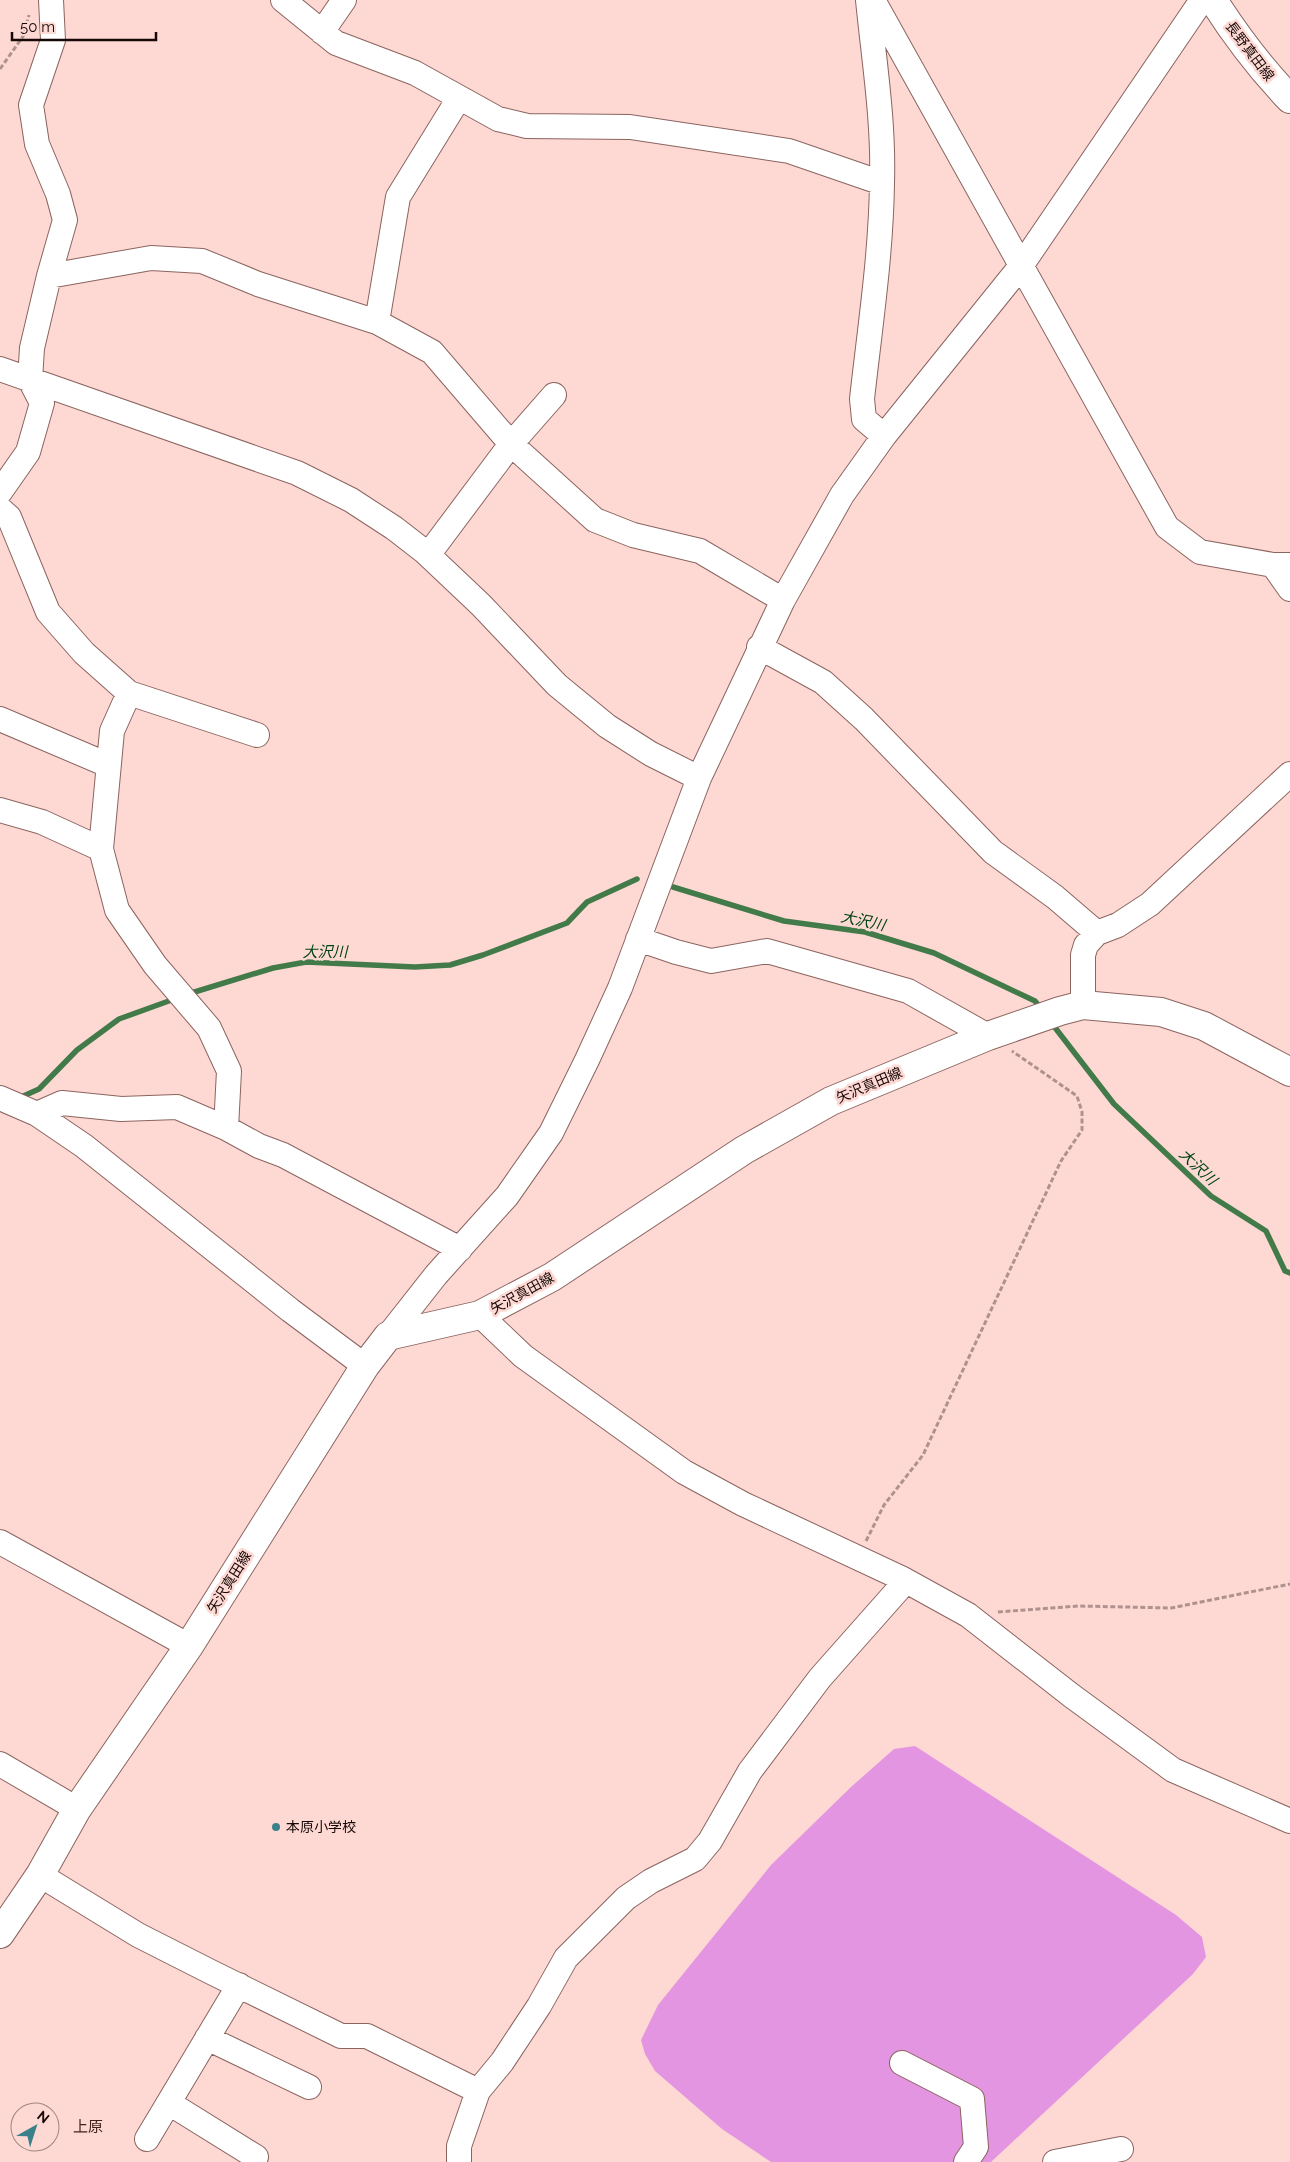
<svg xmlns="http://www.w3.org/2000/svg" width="1290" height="2162" font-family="Raleway,'Noto Sans JP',sans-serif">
<rect width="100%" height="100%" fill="#fed9d4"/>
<path fill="#e395e1" d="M 915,1746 L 1176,1915 L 1202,1937 L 1206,1957 L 1193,1974 L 991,2162 L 771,2162 L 722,2129 L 655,2071 L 645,2054 L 641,2040 L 658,2005 L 771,1865 L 851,1787 L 894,1749 Z"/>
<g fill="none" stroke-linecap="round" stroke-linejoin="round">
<path stroke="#427b49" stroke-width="5.5" d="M 673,887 L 784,921 L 865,932 L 934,953 L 1035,1001 L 1039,1006
M 188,994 L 273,968 L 306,962 L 415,967 L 450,965 L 483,955 L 567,923 L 587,902 L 637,879
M 1053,1025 L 1114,1104 L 1211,1196 L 1266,1231 L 1285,1271 L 1290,1273
M 19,1098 L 39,1089 L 77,1050 L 119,1019 L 177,998"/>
<defs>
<path id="minor" d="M 283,0 L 336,43 L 415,73 L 498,119 L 527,126 L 630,127 L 789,151 L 882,183
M 868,0 C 874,61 884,122 882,183 C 881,255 870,327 862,399 L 864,419 L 884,436
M 873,0 L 1167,527 L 1200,552 L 1273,565 L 1290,565
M 322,32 L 344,0
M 49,276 L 151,258 L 202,261 L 258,284 L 377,322 L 432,352 L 511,444 L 595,520 L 633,535 L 700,551 L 783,600
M 377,322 L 398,197 L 459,98
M 0,369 L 297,473 L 351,500 L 394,528 L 425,552 L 481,605 L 557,685 L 607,726 L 651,754 L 699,778
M 0,492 L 28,452 L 42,403 L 30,380 L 32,348 L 49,276 L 65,220 L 58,194 L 37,144 L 31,105 L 53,40 L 51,0
M 0,509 L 9,517 L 48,612 L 84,653 L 129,693 L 257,735
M 428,555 L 511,444 L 554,395
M 1273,565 L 1290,589
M 759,647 L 823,682 L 864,719 L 993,852 L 1055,897 L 1097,933
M 129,693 L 112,731 L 101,849 L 117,910 L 155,965 L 209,1028 L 229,1071 L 226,1128
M 0,719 L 108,765
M 0,810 L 42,822 L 101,849
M 638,939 L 676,952 L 711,961 L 767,951 L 908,991 L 988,1036
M 1083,1005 L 1083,955 L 1086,945 L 1097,933 L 1118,925 L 1150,904 L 1290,774
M 0,1098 L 37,1114 L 84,1146 L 290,1310 L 365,1366
M 37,1114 L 62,1103 L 121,1109 L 177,1107 L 226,1128 L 259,1146 L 283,1155 L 460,1249
M 480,1315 L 523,1356 L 684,1472 L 743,1504 L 901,1578 L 968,1615 L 1072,1696 L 1173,1770 L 1290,1821
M 388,1336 L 436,1275 L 507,1196 L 551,1133 L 587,1060 L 620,988 L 699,778 L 783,600 L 842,495 L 884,436 L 1021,266 L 1202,0
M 0,1542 L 189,1646
M 0,1764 L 77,1809
M 40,1875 L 138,1935 L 211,1972 L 341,2036 L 367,2036 L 478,2091
M 207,2038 L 309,2087
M 902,2063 L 972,2099 L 976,2147 L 966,2162
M 169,2103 L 256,2157 L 253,2162
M 147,2139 L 239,1985
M 459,2162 L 459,2146 L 478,2091 L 502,2062 L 539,2006 L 566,1958 L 626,1898 L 651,1881 L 695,1859 L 710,1841 L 750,1771 L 820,1678 L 905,1582
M 1055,2162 L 1121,2149"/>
<path id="major" d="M 1213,0 C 1236,36 1260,68 1290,99
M 0,1934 L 40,1875 L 77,1809 L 189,1646 L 365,1366 L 388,1336 L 480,1315 L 552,1277 L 744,1150 L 831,1101 L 988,1036 L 1060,1011 L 1083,1005 L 1161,1012 L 1204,1026 L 1290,1072"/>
</defs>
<use href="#minor" stroke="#8b645f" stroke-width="26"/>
<use href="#major" stroke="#8b645f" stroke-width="30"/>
<path stroke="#af928e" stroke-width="3" stroke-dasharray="5 2.5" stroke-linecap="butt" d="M 0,69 L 24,35 L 29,15
M 866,1541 L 884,1505 L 923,1455 L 1061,1161 L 1082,1130 L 1082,1112 L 1077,1096 L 1012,1051
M 998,1612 L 1078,1606 L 1171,1608 L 1290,1584"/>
<use href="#minor" stroke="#fff" stroke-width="24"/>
<use href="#major" stroke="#fff" stroke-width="28"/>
</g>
<circle fill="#3b818b" stroke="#fed9d4" stroke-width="2" cx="276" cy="1827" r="5"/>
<g text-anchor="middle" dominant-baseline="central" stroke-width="5" stroke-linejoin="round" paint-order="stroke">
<g font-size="14" fill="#160807" stroke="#fed9d4">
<text transform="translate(1250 51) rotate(53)">長野真田線</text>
<text transform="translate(869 1085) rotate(-23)">矢沢真田線</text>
<text transform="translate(522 1293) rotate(-29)">矢沢真田線</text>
<text transform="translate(229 1582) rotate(-58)">矢沢真田線</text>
</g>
<g font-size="14" fill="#160807" stroke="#fed9d4" text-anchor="start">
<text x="286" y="1827">本原小学校</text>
</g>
<g font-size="15" font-style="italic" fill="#004315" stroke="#fed9d4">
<text transform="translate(863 921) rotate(12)">大沢川</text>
<text x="325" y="952">大沢川</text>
<text transform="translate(1198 1167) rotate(43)">大沢川</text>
</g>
<g font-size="15" fill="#42211d" stroke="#fed9d4">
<text x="88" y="2127">上原</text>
</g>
</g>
<g transform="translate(35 2127) rotate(39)"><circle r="24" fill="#fed9d4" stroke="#a18582"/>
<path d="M0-4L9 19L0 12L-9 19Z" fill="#3b818b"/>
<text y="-8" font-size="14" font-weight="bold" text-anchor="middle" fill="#160807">N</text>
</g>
<path d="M12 32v8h144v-8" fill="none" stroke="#160807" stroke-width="2.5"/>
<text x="20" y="32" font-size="15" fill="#160807" stroke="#fed9d4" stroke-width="4" paint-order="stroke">50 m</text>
</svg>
